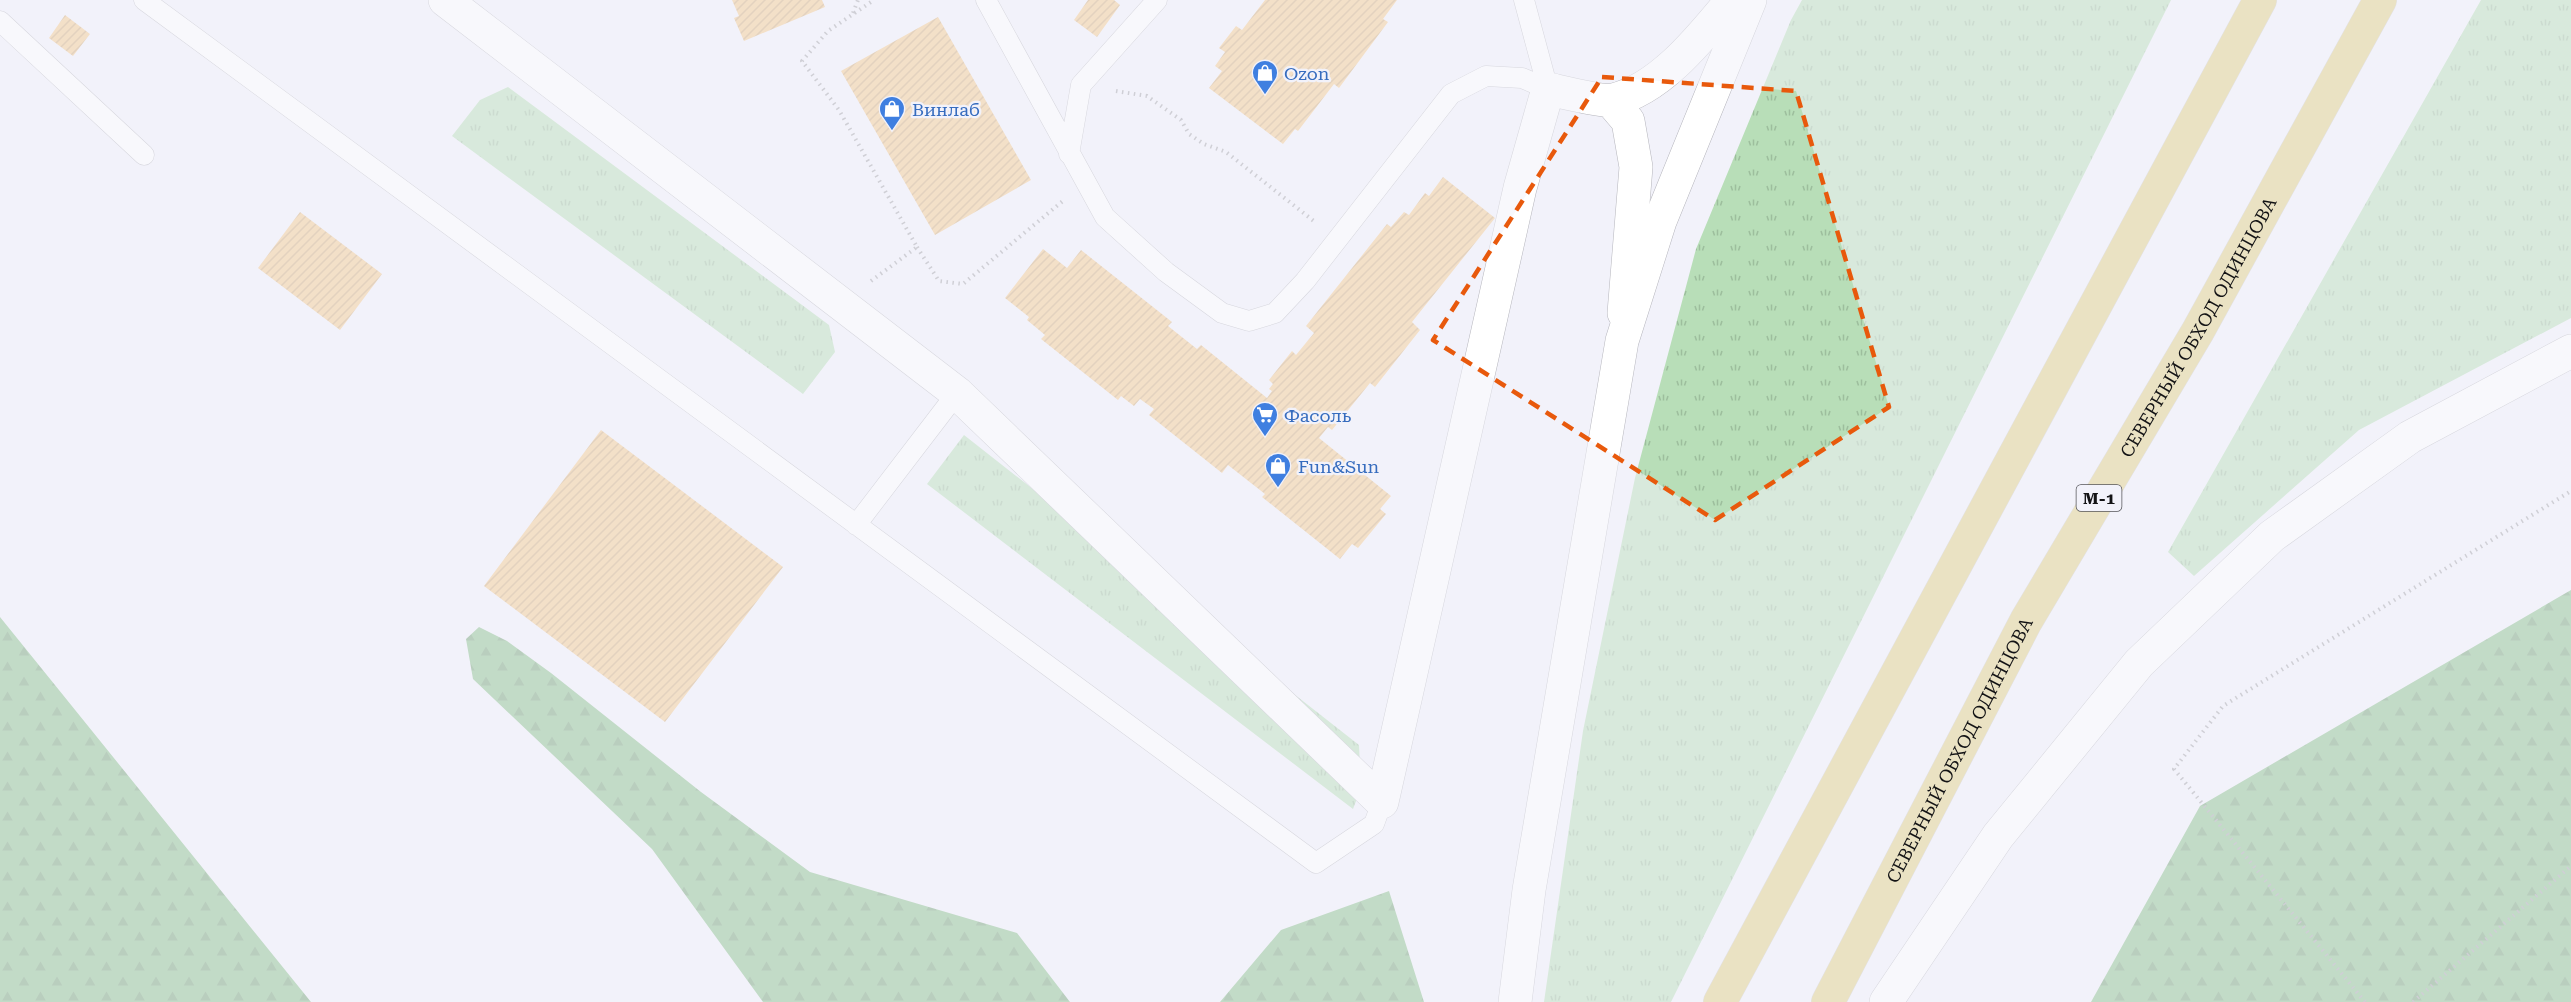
<svg xmlns="http://www.w3.org/2000/svg" width="2571" height="1002" font-family="'Roboto Serif',serif">
<defs>
<pattern id="grass-tufts" width="24" height="20" patternUnits="userSpaceOnUse" patternTransform="scale(1.5)"><rect width="24" height="20" fill="#b8deb8"/><path d="M3 7l-1-3M5 7V3M7 7l1-3M15 17l-1-3M17 17v-4M19 17l1-3" fill="none" stroke="#9dbe9d"/></pattern>
<pattern id="forest-firs" width="22" height="20" patternUnits="userSpaceOnUse" patternTransform="scale(1.5)"><rect width="22" height="20" fill="#88be8a"/><path d="M5 1l3.5 6h-7zM16 11l3.5 6h-7z" fill="#74a276"/></pattern>
<pattern id="building-hatch" width="6" height="6" patternUnits="userSpaceOnUse" patternTransform="scale(1.5)"><rect width="6" height="6" fill="#f4c98c"/><path d="M-1 1l2-2M0 6l6-6M5 7l2-2" fill="none" stroke="#d0ac78"/></pattern>
</defs>
<rect width="100%" height="100%" fill="#f2f2fa"/>
<path fill="url(#grass-tufts)" d="M 1802,0 L 2171,0 L 1671,1002 L 1544,1002 L 1583,731 L 1635,478 L 1696,249 L 1791,20 Z
M 2481,0 L 2571,0 L 2571,318 L 2359,430 L 2194,576 L 2168,552 Z
M 508,87 L 829,325 L 835,352 L 803,394 L 452,136 L 480,100 Z
M 964,435 L 1359,745 L 1361,788 L 1353,809 L 927,484 Z"/>
<path fill="url(#forest-firs)" d="M 2571,590 L 2571,1002 L 2091,1002 L 2200,806 Z
M 0,617 L 311,1002 L 0,1002 Z
M 479,627 L 507,641 L 551,673 L 701,792 L 810,872 L 1017,933 L 1070,1002 L 763,1002 L 652,849 L 473,679 L 466,639 Z
M 1389,891 L 1424,1002 L 1220,1002 L 1281,930 Z"/>
<path fill="url(#building-hatch)" d="M 732,0 L 822,0 L 825,7 L 744,41 L 734,18 L 739,16 Z
M 1088,0 L 1114,0 L 1120,5 L 1097,37 L 1074,20 Z
M 1265,0 L 1397,0 L 1383,19 L 1388,22 L 1339,88 L 1334,84 L 1298,131 L 1295,129 L 1283,144 L 1209,88 L 1222,71 L 1215,66 L 1225,52 L 1219,48 L 1236,26 L 1242,30 Z
M 65,15 L 90,34 L 73,56 L 49,38 Z
M 938,17 L 1031,180 L 935,235 L 841,71 Z
M 1443,177 L 1495,218 L 1412,322 L 1420,330 L 1375,387 L 1370,383 L 1332,430 L 1328,427 L 1319,438 L 1391,496 L 1380,509 L 1386,514 L 1358,548 L 1352,544 L 1340,559 L 1262,497 L 1265,494 L 1228,465 L 1222,473 L 1149,415 L 1154,409 L 1140,399 L 1134,406 L 1121,396 L 1118,400 L 1041,339 L 1045,335 L 1027,320 L 1029,317 L 1005,298 L 1043,249 L 1067,268 L 1081,250 L 1172,322 L 1168,326 L 1197,349 L 1201,345 L 1267,398 L 1272,391 L 1269,389 L 1273,384 L 1269,380 L 1292,351 L 1296,355 L 1314,333 L 1306,326 L 1387,224 L 1391,227 L 1404,212 L 1409,215 L 1425,193 L 1429,196 Z
M 300,212 L 382,274 L 340,330 L 258,268 Z
M 601,430 L 783,567 L 665,722 L 484,586 Z"/>
<g fill="none" stroke-linecap="round" stroke-linejoin="round">
<defs>
<path id="service" d="M 144,0 L 1316,863 L 1374,824 L 1382,802
M 986,0 L 1105,217 L 1166,272 L 1222,313 L 1249,321 L 1275,313 L 1305,281 L 1451,94 L 1486,76 L 1522,78 L 1548,89
M 1524,0 L 1548,89
M 0,21 L 144,155
M 1069,154 L 1081,85 L 1157,0
M 856,525 L 957,393"/>
<path id="minor" d="M 445,0 L 957,393 L 1382,802
M 1611,101 L 1628,121 L 1636,167 L 1624,313
M 1382,802 L 1520,188 L 1548,89 C 1562,92 1602,102 1613,100 C 1661,89 1702,36 1732,0"/>
<path id="secondary" d="M 1515,1002 L 1529,890 L 1622,341 L 1660,221 L 1750,0
M 1886,1002 L 1998,836 L 2139,663 L 2272,536 L 2410,437 L 2571,351"/>
<g id="trunk">
<path d="M 1720,1002 L 2260,0"/>
<path id="s1" d="M 1828,1002 L 2026,621 L 2198,331 L 2380,0"/>
</g>
</defs>
<use href="#service" stroke="#b6b6bd" stroke-width="21"/>
<use href="#minor" stroke="#b6b6bd" stroke-width="34"/>
<use href="#secondary" stroke="#b6b6bd" stroke-width="34"/>
<use href="#trunk" stroke="#d0d0d0" stroke-width="34"/>
<path stroke="#a5a5aa" stroke-width="4" stroke-dasharray="1.5 4.5" stroke-linecap="butt" d="M 853,13 L 858,0
M 1116,91 L 1147,96 L 1181,120 L 1189,134 L 1204,144 L 1226,152 L 1315,222
M 917,247 L 939,281 L 963,284 L 1064,200
M 871,281 L 917,247 L 839,110 L 802,61 L 828,31 L 874,0
M 2365,1002 L 2174,769 L 2223,706 L 2571,491
M 2413,1002 L 2571,866"/>
<use href="#service" stroke="#fff" stroke-width="20"/>
<use href="#minor" stroke="#fff" stroke-width="33"/>
<use href="#secondary" stroke="#fff" stroke-width="33"/>
<use href="#trunk" stroke="#e0ce82" stroke-width="33"/>
</g>
<path d="M0 0H2571V1002H0ZM 1602,77 L 1796,91 L 1889,407 L 1715,520 L 1433,340 Z" fill="#f2f2fa" fill-opacity=".55" fill-rule="evenodd"/>
<path fill="none" stroke="#e8590c" stroke-width="4.5" stroke-dasharray="12 8" stroke-linejoin="round" d="M 1602,77 L 1796,91 L 1889,407 L 1715,520 L 1433,340 Z"/>
<defs>
<symbol id="shop-pin" viewBox="-11 -11 22 30"><path d="M0 17L-7.5 6A9.5 9.5 0 1 1 7.5 6Z" fill="#3f7fe0" stroke="#f2f2fa"/><path d="M-5-2.5h2.3a2.7 3.5 0 0 1 5.4 0H5L5.5 6h-11ZM-1.5-2.5h3a1.5 2.3 0 0 0-3 0Z" fill="#fff"/></symbol>
<symbol id="supermarket-pin" viewBox="-11 -11 22 30"><path d="M0 17L-7.5 6A9.5 9.5 0 1 1 7.5 6Z" fill="#3f7fe0" stroke="#f2f2fa"/><path d="M-6-5.5h2.5l.6 2H6L4.5 2H-2.5L-4.4-4H-6ZM-1.5 3.2a1.3 1.3 0 1 0 .1 0ZM3 3.2a1.3 1.3 0 1 0 .1 0Z" fill="#fff"/></symbol>
</defs>
<g fill-rule="evenodd">
<use href="#shop-pin" x="1250" y="58" width="30" height="40"/>
<use href="#shop-pin" x="877" y="94" width="30" height="40"/>
<use href="#supermarket-pin" x="1250" y="400" width="30" height="40"/>
<use href="#shop-pin" x="1263" y="451" width="30" height="40"/>
</g>
<g text-anchor="middle" dominant-baseline="central" stroke-width="4.5" stroke-linejoin="round" paint-order="stroke">
<rect fill="#f2f2fa" stroke="#56565a" stroke-width="1.5" x="2076.5" y="485" width="45" height="26" rx="4.5"/>
<g font-size="16" font-weight="bold" fill="#131315">
<text x="2099" y="498">М-1</text>
</g>
<g font-size="18" fill="#366cbe" stroke="#f2f2fa" text-anchor="start">
<text x="1284" y="73">Ozon</text>
<text x="912" y="109">Винлаб</text>
<text x="1284" y="415">Фасоль</text>
<text x="1298" y="466">Fun&amp;Sun</text>
</g>
<g font-size="18" fill="#131315" stroke="#f2f2fa">
<text stroke="none"><textPath href="#s1" startOffset="770">СЕВЕРНЫЙ ОБХОД ОДИНЦОВА</textPath></text>
<text stroke="none"><textPath href="#s1" startOffset="284">СЕВЕРНЫЙ ОБХОД ОДИНЦОВА</textPath></text>
</g>
</g>
</svg>
